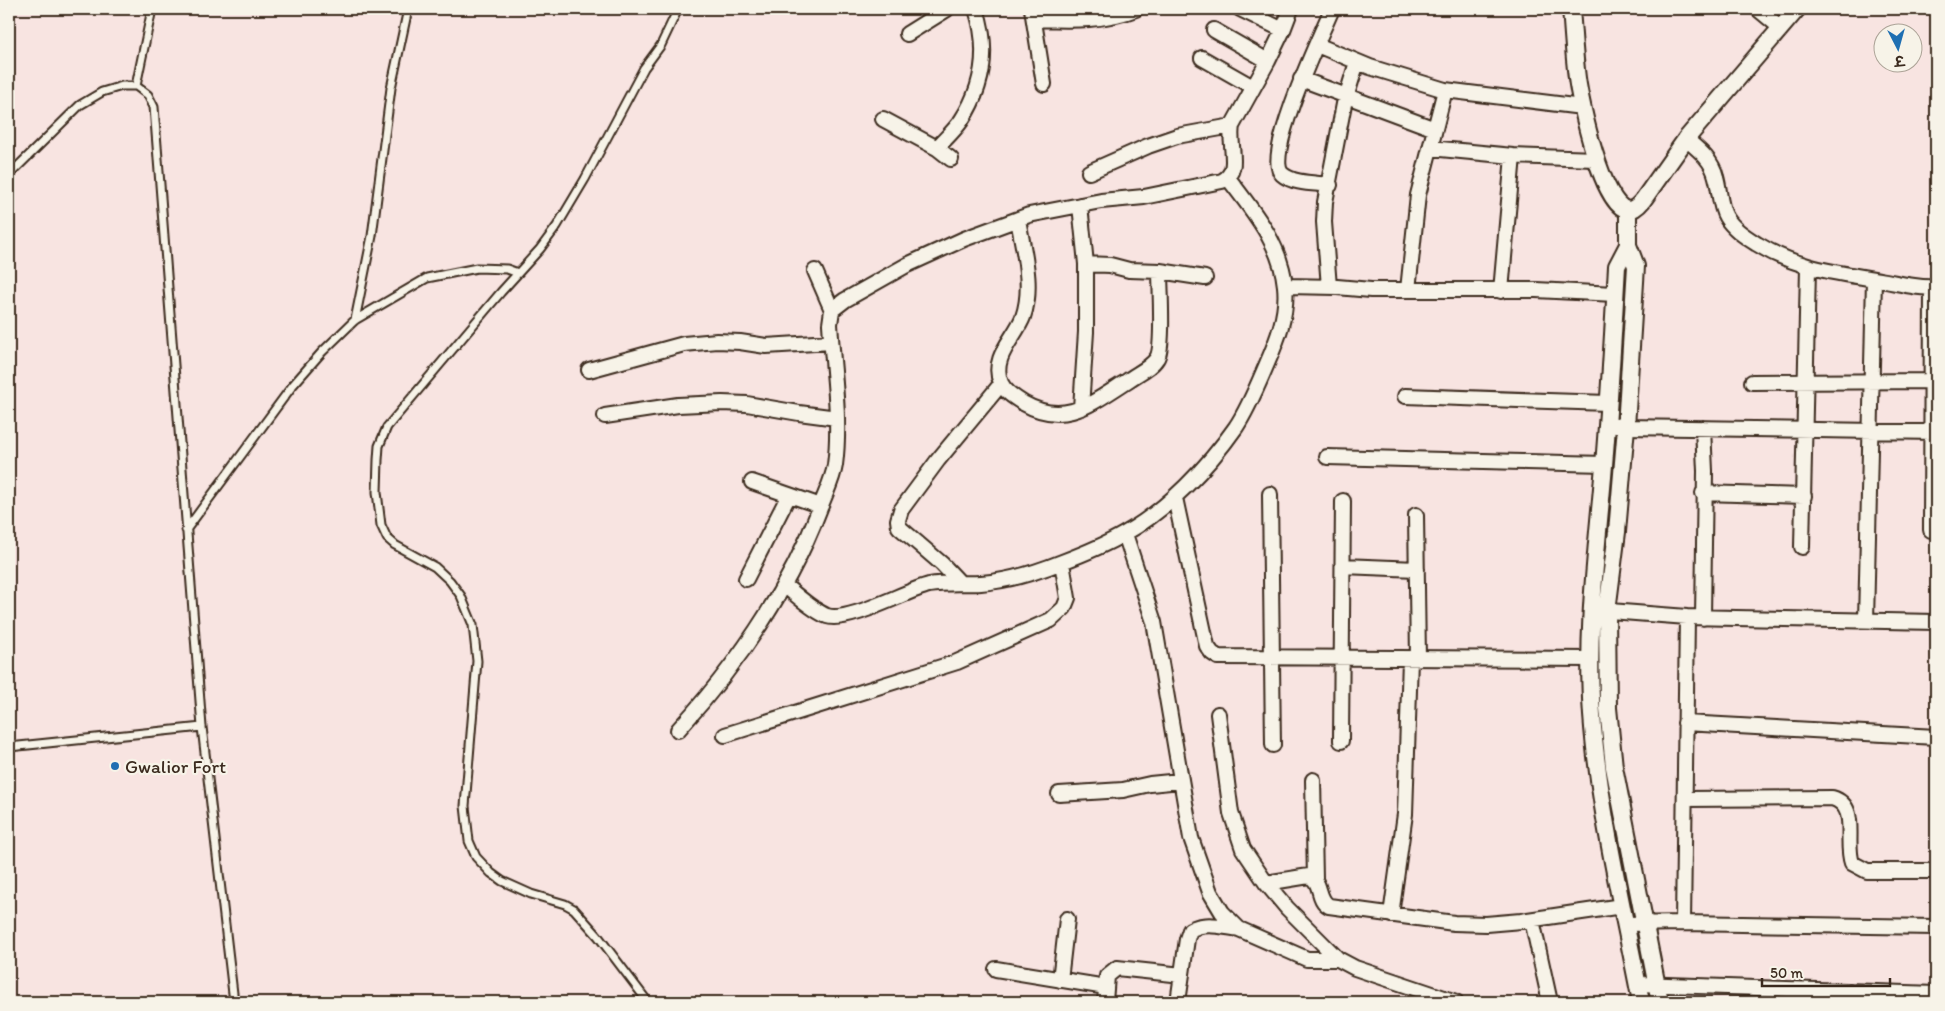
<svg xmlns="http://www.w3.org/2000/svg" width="1945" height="1011" font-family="Itim,'Playpen Sans Deva',sans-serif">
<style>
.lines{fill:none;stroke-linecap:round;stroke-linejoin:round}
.service-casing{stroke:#3b2a1e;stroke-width:11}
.minor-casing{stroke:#3b2a1e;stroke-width:18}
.tertiary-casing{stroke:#3b2a1e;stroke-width:20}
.service{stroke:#f7f3e8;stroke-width:7}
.minor{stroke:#f7f3e8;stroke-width:14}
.tertiary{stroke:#f7f3e8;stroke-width:16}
.poi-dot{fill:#1f6fb2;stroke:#f7f3e8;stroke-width:2}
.labels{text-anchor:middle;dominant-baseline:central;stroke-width:4.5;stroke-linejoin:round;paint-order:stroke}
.poi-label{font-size:19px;fill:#3b2a1e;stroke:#f7f3e8;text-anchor:start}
</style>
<rect width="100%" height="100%" fill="#f8e4e1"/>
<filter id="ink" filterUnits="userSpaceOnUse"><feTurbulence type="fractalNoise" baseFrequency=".02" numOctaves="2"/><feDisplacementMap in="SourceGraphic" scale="10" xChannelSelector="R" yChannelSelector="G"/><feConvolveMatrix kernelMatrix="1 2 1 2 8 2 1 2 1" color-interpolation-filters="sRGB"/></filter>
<g filter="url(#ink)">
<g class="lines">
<defs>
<path id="service" d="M 136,86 L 152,9
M 9,175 L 80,105 L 102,92 L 122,86 L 136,86 L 148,95 L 154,107 L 202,727 L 234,1002
M 355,320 L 372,236 L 391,88 L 408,9
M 186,530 L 293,385 L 322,352 L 355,320 L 427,278 L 477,268 L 507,269 L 518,273
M 9,747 L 202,727
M 648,1002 L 598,936 L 574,909 L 565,904 L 531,894 L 502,881 L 491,873 L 476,857 L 469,841 L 465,806 L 477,661 L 473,625 L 461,596 L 450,581 L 435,567 L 395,545 L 387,538 L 381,525 L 377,492 L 378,460 L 379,446 L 387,427 L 501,292 L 540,249 L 557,226 L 585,179 L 644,68 L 661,45 L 678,9"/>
<path id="minor" d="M 1032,9 L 1044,84
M 1240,9 L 1283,30
M 1758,9 L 1781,28
M 1034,19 C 1069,20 1103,22 1136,9
M 1214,30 L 1268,61
M 907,34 L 947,9
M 1317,45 L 1370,67 L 1445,90 L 1582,107
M 1202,58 L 1253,87
M 1301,79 L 1435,129
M 883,119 L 937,148 L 951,159
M 1686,139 C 1699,150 1712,160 1716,177 C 1720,190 1719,205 1726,217 C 1733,229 1746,237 1757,244 C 1798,269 1834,272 1880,280 C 1898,283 1918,289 1936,287
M 937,148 C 945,139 954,131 961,121 C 984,86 989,48 976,9
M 1430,148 L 1513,156 L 1595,159
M 1089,172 L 1148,146 L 1177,136 L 1232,126
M 1330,185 C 1316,183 1293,184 1282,174 C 1263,157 1322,32 1332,9
M 1080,205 L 1086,264 L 1086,332 L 1081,408
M 1018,219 C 1023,250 1034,286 1023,317 C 1015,338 990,358 1001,383 C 1005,392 1015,398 1023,403 C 1065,427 1092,403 1127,381 C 1136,374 1151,368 1157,358 C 1164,347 1160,288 1160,271
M 1086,264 L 1110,265 L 1129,270 L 1160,271 L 1205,278
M 815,271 L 832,310
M 1286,286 L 1337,287 L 1371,290 L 1536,290 L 1615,294
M 1329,287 L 1324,222 L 1325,202 L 1344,104 L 1357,62
M 1408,290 L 1418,195 L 1445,90
M 1501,291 L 1513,156
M 589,370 L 684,344 L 717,341 L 740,342 L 766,346 L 831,342
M 1752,382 L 1936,381
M 1405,396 L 1608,403
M 605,416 L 678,405 L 722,403 L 747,404 L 799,413 L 837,418
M 1607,425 L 1626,427 L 1936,432
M 1703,428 L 1705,471 L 1703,618
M 1327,457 L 1604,464
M 752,482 L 821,506
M 1703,493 L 1804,496
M 1270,494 L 1273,745
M 1175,498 L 1207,646 L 1212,653 L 1218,657 L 1590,659
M 1416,515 L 1418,659
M 1931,530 L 1932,288
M 1125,534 L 1154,622 L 1191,838 L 1210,892 L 1222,912 L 1239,929 L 1307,959 L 1338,959
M 1802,547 L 1808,268
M 1343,566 L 1417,569
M 746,579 L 789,495
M 960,583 L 942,564 L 899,527 L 898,520 L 901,510 L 938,460 L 1001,384
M 785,586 C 798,596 812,610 827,616 C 848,623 905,591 929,585 C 946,582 964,584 981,583 C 1008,581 1037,572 1062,562 C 1083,554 1105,545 1124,534 C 1167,510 1208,467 1236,427 C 1248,409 1257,387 1266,366 C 1277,341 1288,314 1285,286 C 1281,244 1253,211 1228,178
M 1597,610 L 1687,617 L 1936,622
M 1866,621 L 1874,279
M 1218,714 L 1231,813 L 1243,849 L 1266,883 L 1287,908 L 1338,959 L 1355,968 L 1456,1002
M 1685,723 L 1936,737
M 678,730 C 737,665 789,590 820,508 C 825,494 833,479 835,465 C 841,419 833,370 830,324 L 832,310 L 845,300 L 907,265 L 964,239 L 1029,215 L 1101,201 L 1144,197 L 1222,181 C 1242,171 1228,145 1232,126 L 1268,61 L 1283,30 L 1291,9
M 725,735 L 957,662 L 1051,620 L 1064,608 L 1068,598 L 1062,563
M 1341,741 L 1343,501
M 1313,780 L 1315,879
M 1059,794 L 1123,790 L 1150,784 L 1180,781
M 1685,799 L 1832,798 C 1860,806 1844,841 1852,863 L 1867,871 L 1936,871
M 1266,883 L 1309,876 C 1323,882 1316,899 1329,906 L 1454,923 L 1486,924 L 1521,921 L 1622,906
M 1391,915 L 1405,814 L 1410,659
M 1532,920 L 1550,1002
M 1683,923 L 1687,617
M 1626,924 L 1683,923 L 1936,927
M 996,969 L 1106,987
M 1060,980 L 1067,919
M 1638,984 L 1936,994
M 1786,990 L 1788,1002
M 1105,1002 L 1107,976 L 1117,968 L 1182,975
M 1178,1002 L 1187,939 L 1190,930 C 1205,921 1223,927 1239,929"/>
<path id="tertiary" d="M 1571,9 C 1573,32 1574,55 1577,78 C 1580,101 1602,207 1628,210 C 1634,210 1639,205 1643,200 L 1686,139 L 1797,9
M 1628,210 L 1628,245 L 1636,266 L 1626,427 L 1617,532 L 1607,611 L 1608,708 L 1614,767 L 1660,1002
M 1628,245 L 1617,266 C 1613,337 1609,407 1603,477 C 1596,557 1586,636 1592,715 C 1599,812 1623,907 1641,1002"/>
</defs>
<use href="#service" class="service-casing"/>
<use href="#minor" class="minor-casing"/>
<use href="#tertiary" class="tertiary-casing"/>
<use href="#service" class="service"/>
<use href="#minor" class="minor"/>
<use href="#tertiary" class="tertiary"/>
</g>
</g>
<circle class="poi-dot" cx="115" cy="766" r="5"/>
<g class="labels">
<g class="poi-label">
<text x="125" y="766">Gwalior Fort</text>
</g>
</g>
<rect width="1945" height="1011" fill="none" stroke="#f7f3e8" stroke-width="30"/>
<rect x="15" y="15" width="1915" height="981" fill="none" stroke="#3b2a1e" stroke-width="2" filter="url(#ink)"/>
<g transform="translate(1898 48) rotate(174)"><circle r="24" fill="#f7f3e8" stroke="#aca397"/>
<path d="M0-4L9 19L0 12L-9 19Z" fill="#1f6fb2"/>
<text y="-8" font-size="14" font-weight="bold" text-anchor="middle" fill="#3b2a1e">उ</text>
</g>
<path d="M1762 978v8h128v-8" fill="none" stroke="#3b2a1e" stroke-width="2.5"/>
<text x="1770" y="978" font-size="15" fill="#3b2a1e" stroke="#f7f3e8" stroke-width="4" paint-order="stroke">50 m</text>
</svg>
